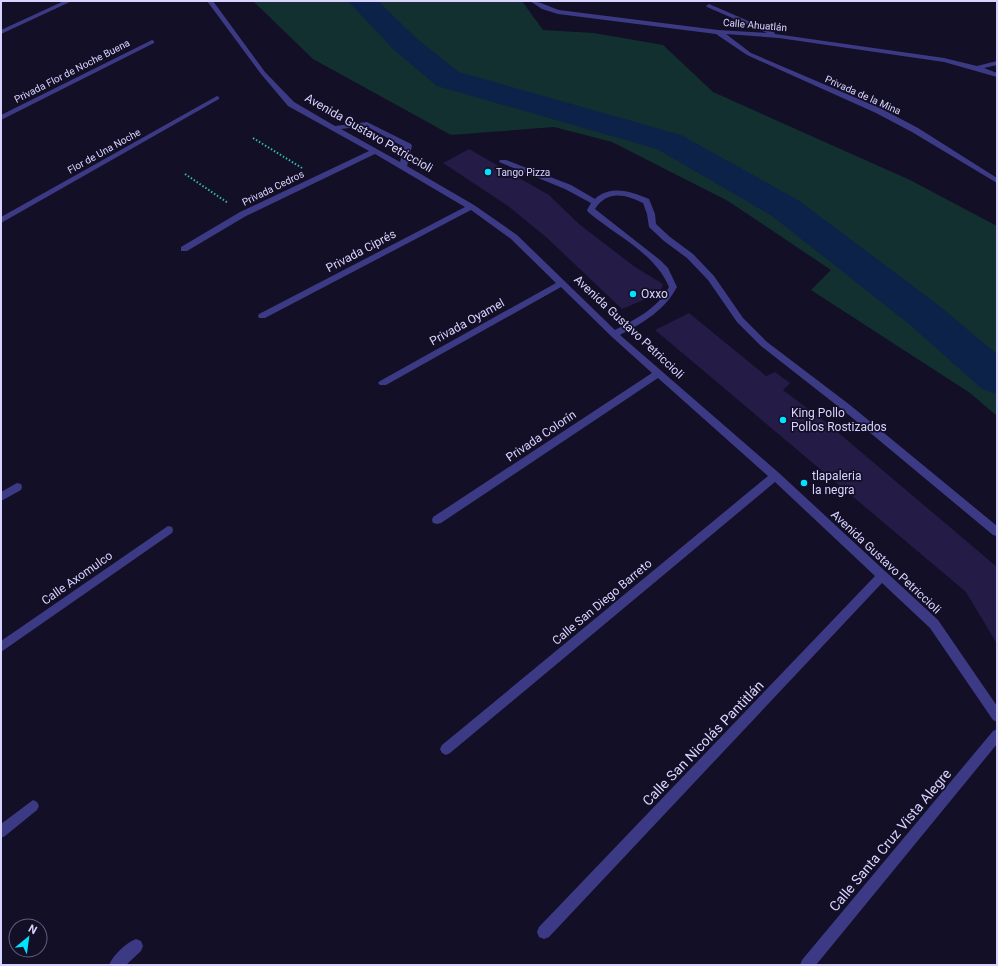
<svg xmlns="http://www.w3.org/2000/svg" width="998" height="966" font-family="Roboto,sans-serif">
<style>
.green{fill:#12302f}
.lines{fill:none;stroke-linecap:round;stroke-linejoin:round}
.river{fill:#0c2248;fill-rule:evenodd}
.building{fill:#241b47}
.path{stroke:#2fb8b0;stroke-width:2;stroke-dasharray:1.5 2;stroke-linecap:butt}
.minor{fill:#3d3a85;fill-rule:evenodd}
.poi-dot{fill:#00e5ff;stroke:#130f26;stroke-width:1.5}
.labels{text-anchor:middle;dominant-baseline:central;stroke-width:3.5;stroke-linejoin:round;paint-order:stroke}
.far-street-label{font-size:10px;fill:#d9d4ff;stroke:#130f26}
.far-poi-label{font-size:10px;fill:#d9d4ff;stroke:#130f26;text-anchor:start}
.street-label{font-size:12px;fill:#d9d4ff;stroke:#130f26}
.poi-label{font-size:12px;fill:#d9d4ff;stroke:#130f26;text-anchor:start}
.near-street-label{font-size:14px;fill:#d9d4ff;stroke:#130f26}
</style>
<rect width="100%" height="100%" fill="#130f26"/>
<path class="green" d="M 253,1 L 522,1 L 543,30 L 594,33 L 663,45 L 713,92 L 910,180 L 997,226 L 997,416 L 970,393 L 811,290 L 831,270 L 728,201 L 612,142 L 554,127 L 451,135 L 313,59 Z"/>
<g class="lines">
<path class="river" d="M 348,1 L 378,1 L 417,39 L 459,72 L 681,135 L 798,200 L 937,304 L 997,354 L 997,394 L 982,389 L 909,324 L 772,216 L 657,149 L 437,86 L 395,51 Z"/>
</g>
<path class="building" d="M 469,149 L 549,195 L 579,224 L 635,267 L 663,284 L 660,293 L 622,309 L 546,237 L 508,206 L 443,163 Z
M 689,313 L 766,376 L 775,372 L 790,383 L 783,390 L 828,424 L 997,567 L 997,644 L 966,592 L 655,330 Z"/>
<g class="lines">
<path class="path" d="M 253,138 L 302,168
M 185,174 L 228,203"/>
<path class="minor" d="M 64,1 L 72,1 L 1,34 L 1,30 Z
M 207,1 L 213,1 L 265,72 L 294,102 L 335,126 L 367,122 L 411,144 L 412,146 L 407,166 L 474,205 L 517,235 L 615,330 C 636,319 657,309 669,287 C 655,253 615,235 588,212 L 587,210 L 591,203 L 565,189 L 499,162 L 500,160 L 506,160 L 571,185 L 595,199 C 611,184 632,192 649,199 L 655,214 L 656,224 L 670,237 L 693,254 L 714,276 L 743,318 L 767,342 L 850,405 L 997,526 L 997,536 L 993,535 L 844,411 L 761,346 L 737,322 L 708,280 L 687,258 L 664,241 L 649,227 L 647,214 L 643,203 C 625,194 607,190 595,209 L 660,260 L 668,268 L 677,287 C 664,311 644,322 620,335 L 779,473 L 938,620 L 997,706 L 997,722 L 993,720 L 930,628 L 882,583 L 549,937 L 544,939 L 539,937 L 537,932 L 539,927 L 875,576 L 775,482 L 450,753 L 446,755 L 442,753 L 440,749 L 442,745 L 768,476 L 658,378 L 441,523 L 437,524 L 433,523 L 432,520 L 433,517 L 652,373 L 611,336 L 561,287 L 386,385 L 380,385 L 378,383 L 380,381 L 556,283 L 511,239 L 471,210 L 265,318 L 259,318 L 258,316 L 259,314 L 465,207 L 375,154 L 246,216 L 187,251 L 181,251 L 181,247 L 240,212 L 369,151 L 288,106 L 261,74 ZM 366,126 L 404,147 L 400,162 L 341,129 Z
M 530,1 C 540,1 549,7 559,10 L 718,30 L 767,33 L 707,7 L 706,6 L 709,4 L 774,32 L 775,34 L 944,58 L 977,66 L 997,61 L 997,65 L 984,68 L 997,73 L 997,77 L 944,62 L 779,38 L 726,34 L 751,53 L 882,109 L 918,128 L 997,178 L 997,183 L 912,132 L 876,113 L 747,55 L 716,34 L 558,14 L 542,9 Z
M 152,40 L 154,41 L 154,43 L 1,120 L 1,115 Z
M 217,96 L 219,97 L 219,99 L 1,223 L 1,217 Z
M 17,483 L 21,484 L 22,487 L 21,490 L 1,501 L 1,492 Z
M 168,526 L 172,527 L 173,530 L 172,533 L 1,652 L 1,641 Z
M 997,729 L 997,744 L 816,965 L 800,965 L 802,960 L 993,731 Z
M 33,800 L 37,802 L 39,806 L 37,810 L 5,836 L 1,838 L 1,824 Z
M 136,939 L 141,941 L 143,946 L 141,951 L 126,965 L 109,965 C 113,955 126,943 136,939 Z"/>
</g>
<g class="poi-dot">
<circle cx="488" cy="172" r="4"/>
<circle cx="633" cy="294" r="4"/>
<circle cx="783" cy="420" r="4"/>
<circle cx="804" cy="483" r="4"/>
</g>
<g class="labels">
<g class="far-street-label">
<text transform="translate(755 25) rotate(5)">Calle Ahuatlán</text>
<text transform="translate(72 71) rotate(-27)">Privada Flor de Noche Buena</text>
<text transform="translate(863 95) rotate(24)">Privada de la Mina</text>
<text transform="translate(104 151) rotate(-29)">Flor de Una Noche</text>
<text transform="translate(273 188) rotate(-26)">Privada Cedros</text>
</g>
<g class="far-poi-label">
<text x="496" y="172">Tango Pizza</text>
</g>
<g class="street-label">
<text transform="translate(369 133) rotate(30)">Avenida Gustavo Petriccioli</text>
<text transform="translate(361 251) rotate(-28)">Privada Ciprés</text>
<text transform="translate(467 322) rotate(-29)">Privada Oyamel</text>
<text transform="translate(629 327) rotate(43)">Avenida Gustavo Petriccioli</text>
<text transform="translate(541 436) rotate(-34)">Privada Colorín</text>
<text transform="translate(886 562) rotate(43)">Avenida Gustavo Petriccioli</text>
<text transform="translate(77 578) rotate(-35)">Calle Axomulco</text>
<text transform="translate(602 602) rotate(-40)">Calle San Diego Barreto</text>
</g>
<g class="poi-label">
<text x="641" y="294">Oxxo</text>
<text x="791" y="413">King Pollo<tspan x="791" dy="14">Pollos Rostizados</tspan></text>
<text x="812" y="476">tlapaleria<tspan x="812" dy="14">la negra</tspan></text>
</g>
<g class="near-street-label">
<text transform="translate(703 743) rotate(-46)">Calle San Nicolás Pantitlán</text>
<text transform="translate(890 840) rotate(-50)">Calle Santa Cruz Vista Alegre</text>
</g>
</g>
<rect width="998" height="966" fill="none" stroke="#d9d4ff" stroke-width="4"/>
<g transform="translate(28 938) rotate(29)"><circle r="19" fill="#130f26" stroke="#625e7d"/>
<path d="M0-3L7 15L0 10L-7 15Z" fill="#00e5ff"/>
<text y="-6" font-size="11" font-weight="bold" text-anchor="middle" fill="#d9d4ff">N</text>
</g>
</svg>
